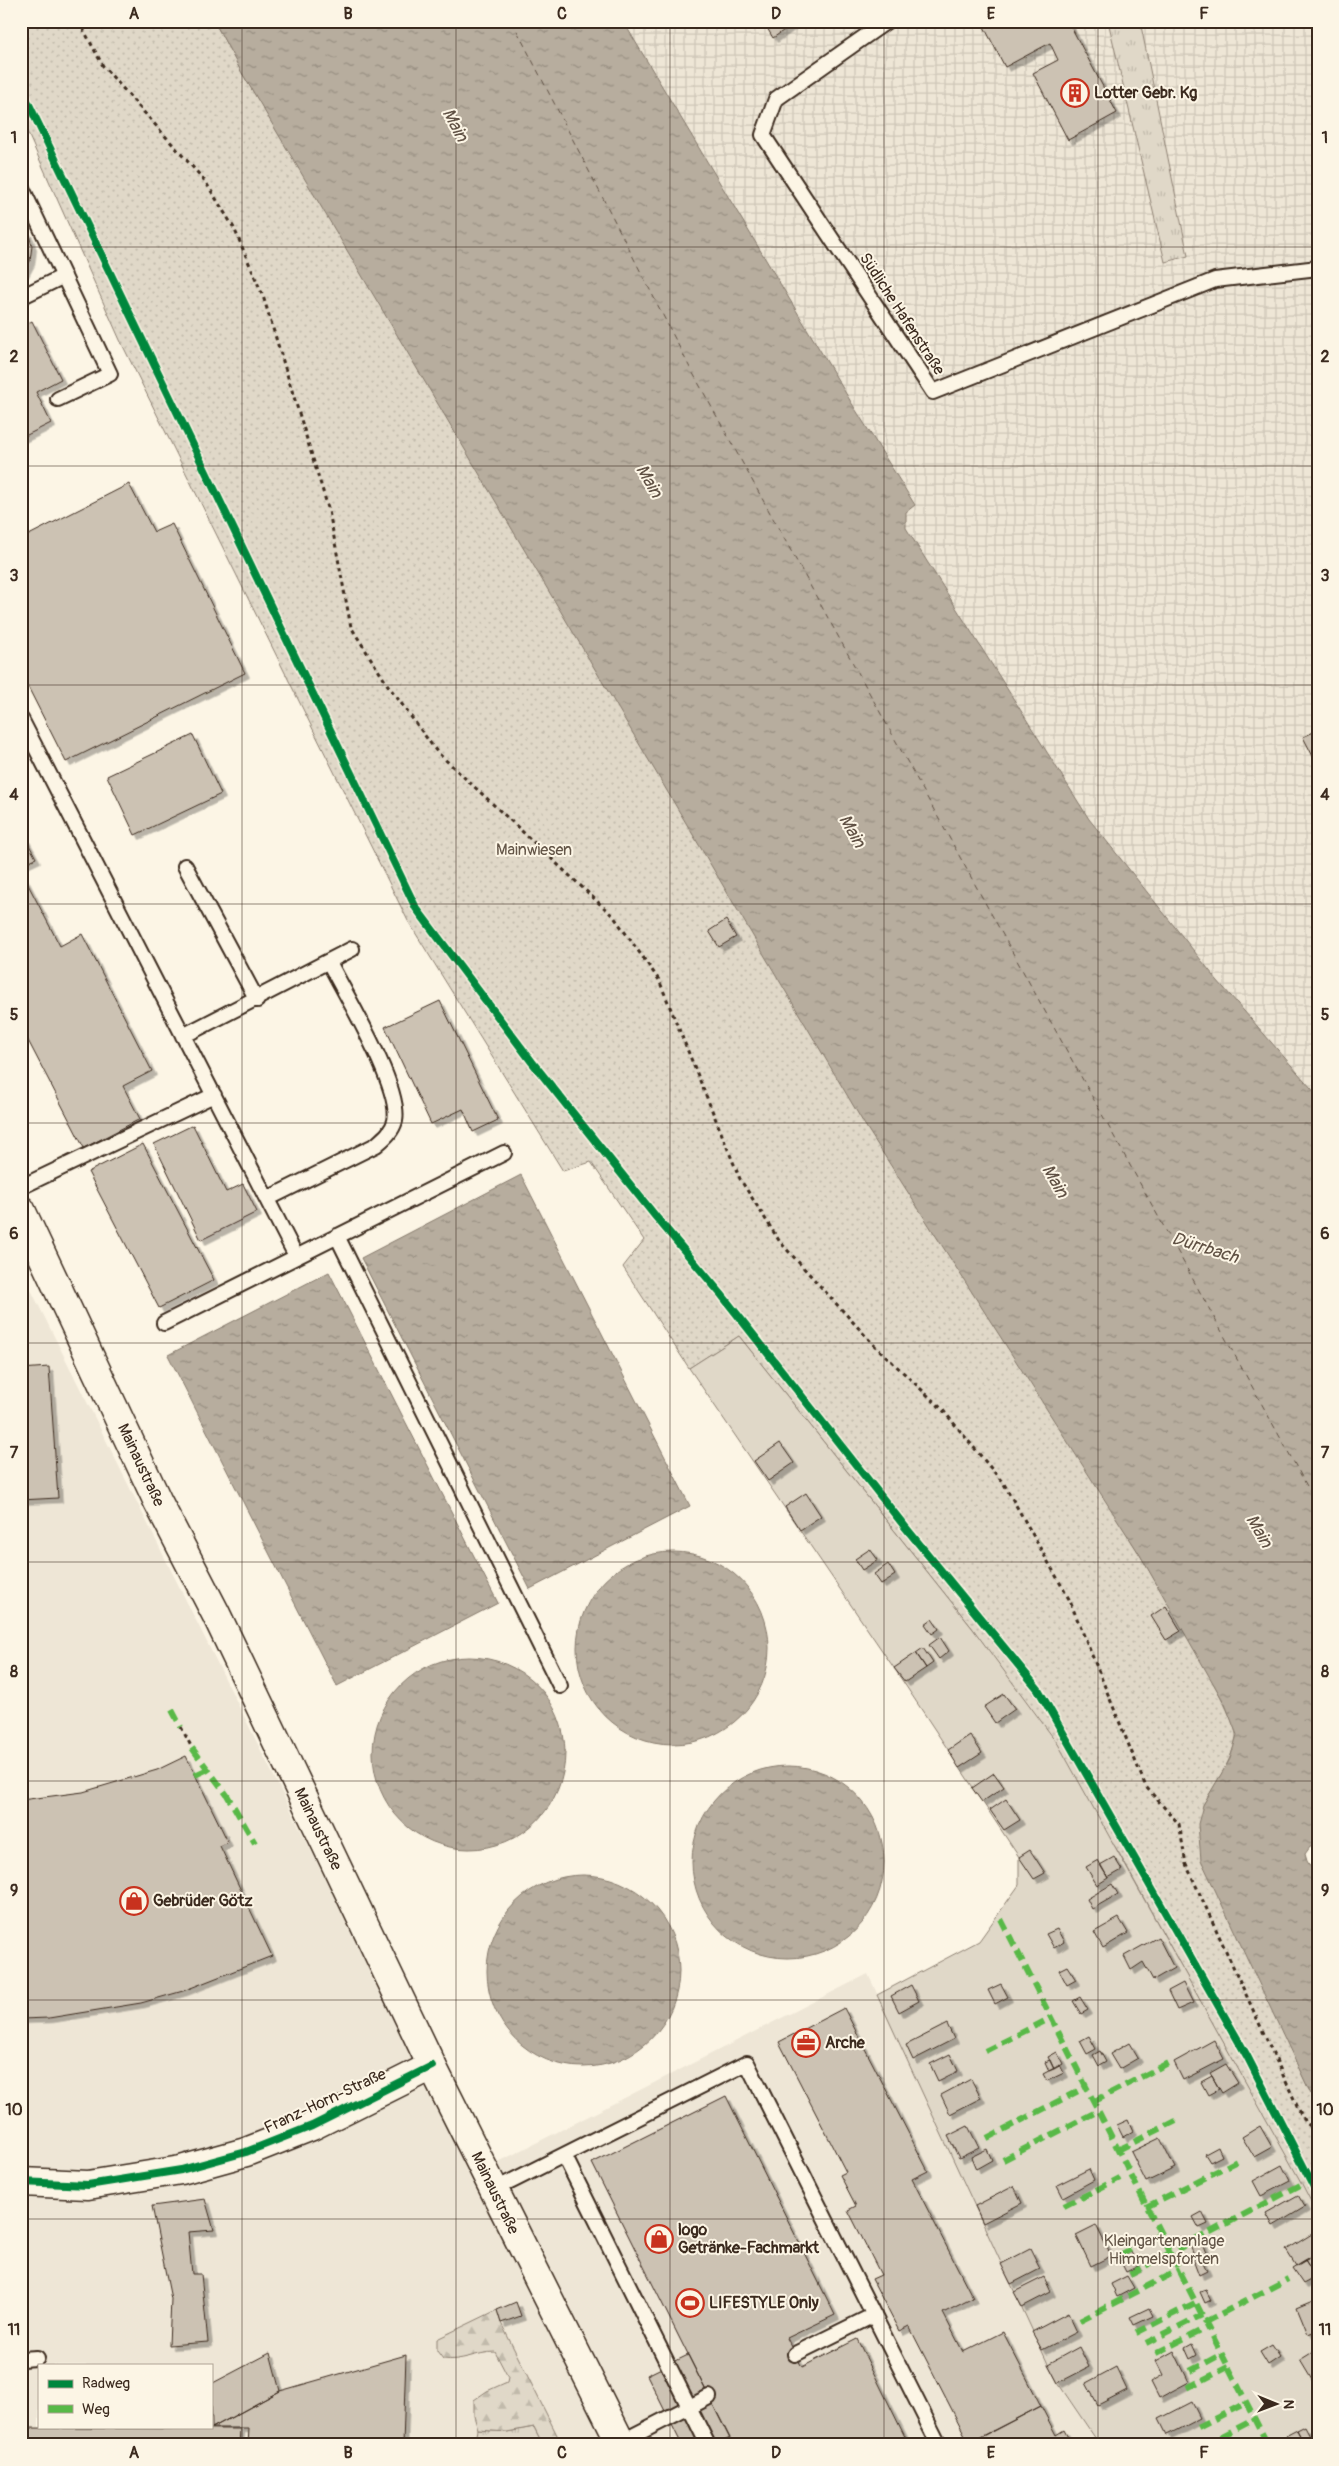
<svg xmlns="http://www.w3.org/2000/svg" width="1339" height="2466" font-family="Pangolin,sans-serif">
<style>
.built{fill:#eee6d6;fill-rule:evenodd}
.industrial{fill:url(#industrial-grid)}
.grass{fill:url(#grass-tufts);stroke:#8e8173}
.forest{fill:url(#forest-firs);stroke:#8e8173}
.park{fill:url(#park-dots);stroke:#8e8173}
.garden{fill:#e0d8c8;stroke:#8e8173}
.water{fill:url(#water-ripples);stroke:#85796b}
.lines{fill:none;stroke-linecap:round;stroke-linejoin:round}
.ferry{stroke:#605144;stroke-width:1;stroke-dasharray:6 5;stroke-linecap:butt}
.building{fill:#ccc2b3;stroke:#3b2a1e;filter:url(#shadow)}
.lane-casing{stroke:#3b2a1e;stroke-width:18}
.street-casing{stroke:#3b2a1e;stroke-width:31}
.secondary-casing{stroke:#3b2a1e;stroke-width:31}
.path{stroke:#3b2a1e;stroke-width:3;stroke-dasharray:4 4;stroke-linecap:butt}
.lane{stroke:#fcf5e5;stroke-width:14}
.street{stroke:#fcf5e5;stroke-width:28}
.secondary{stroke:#fcf5e5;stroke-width:28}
.quiet{stroke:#58b947;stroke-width:6;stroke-dasharray:12 6;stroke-linecap:butt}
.cycleway-casing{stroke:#fcf5e5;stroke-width:11}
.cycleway{stroke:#00873e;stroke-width:8}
.grid{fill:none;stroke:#3b2a1e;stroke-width:1;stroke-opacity:0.55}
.labels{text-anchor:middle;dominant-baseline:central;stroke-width:4;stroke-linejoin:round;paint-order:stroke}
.poi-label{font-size:16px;font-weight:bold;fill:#3b2a1e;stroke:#fcf5e5;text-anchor:start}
.street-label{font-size:16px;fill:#3b2a1e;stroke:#fcf5e5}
.park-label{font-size:16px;fill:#645648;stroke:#fcf5e5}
.water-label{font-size:18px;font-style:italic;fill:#605144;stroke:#fcf5e5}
.neatline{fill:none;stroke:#3b2a1e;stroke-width:2}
.grid-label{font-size:16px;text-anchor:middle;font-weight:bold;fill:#3b2a1e}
</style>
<defs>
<pattern id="industrial-grid" width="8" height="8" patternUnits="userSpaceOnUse" patternTransform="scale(1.25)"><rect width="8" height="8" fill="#eee6d6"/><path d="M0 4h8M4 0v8" fill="none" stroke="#cdc5b7"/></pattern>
<pattern id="grass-tufts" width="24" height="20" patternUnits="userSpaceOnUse" patternTransform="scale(1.25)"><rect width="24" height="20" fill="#e0d8c8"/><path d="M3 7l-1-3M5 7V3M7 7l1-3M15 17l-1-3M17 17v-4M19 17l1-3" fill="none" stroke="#c1baab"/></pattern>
<pattern id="forest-firs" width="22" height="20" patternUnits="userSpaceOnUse" patternTransform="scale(1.25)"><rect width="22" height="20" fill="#e0d8c8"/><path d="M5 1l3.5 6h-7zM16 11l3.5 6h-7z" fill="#c1baab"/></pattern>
<pattern id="park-dots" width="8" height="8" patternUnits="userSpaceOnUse" patternTransform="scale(1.25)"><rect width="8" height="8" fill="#e0d8c8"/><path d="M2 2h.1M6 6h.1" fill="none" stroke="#c1baab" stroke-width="1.8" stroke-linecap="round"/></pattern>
<pattern id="water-ripples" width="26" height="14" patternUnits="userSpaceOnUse" patternTransform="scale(1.25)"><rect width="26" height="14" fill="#b7ad9e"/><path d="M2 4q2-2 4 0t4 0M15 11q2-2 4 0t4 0" fill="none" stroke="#968d80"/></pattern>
<filter id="shadow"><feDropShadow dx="4.5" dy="4.5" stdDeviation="0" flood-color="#0004"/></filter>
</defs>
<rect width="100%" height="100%" fill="#fcf5e5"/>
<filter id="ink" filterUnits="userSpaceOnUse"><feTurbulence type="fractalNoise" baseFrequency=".02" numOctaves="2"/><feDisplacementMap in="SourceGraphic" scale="10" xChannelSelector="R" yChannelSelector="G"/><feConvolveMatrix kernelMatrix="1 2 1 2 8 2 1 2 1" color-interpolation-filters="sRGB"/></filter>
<g filter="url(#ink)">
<path class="built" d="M 21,1270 L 473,2175 L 868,1974 L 1058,2383 L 1100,2445 L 21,2445 ZM 39,2365 L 211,2365 L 211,2427 L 39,2427 Z"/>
<path class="industrial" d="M 623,21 L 1318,21 L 1318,1087 L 1313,1090 L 1217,980 L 1089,819 L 906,528 L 906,512 L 915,504 L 854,407 Z"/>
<path class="grass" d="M 1108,21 L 1140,21 L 1188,256 L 1165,262 Z
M 534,2427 L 543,2445 L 475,2445 L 478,2430 L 507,2432 Z"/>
<path class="forest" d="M 497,2310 L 501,2323 L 562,2445 L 543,2445 L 534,2427 L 507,2432 L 478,2430 L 474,2416 L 474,2400 L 487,2391 L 507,2382 L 508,2377 L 495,2352 C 477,2352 461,2362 443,2359 L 437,2351 L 437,2339 Z"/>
<path class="park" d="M 21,21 L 214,21 L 242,73 L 1140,1555 C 1154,1580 1239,1718 1236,1737 C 1232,1762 1215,1784 1203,1805 L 1295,2059 L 1318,2109 L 1318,2215 L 1119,1853 L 973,1629 L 739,1336 L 689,1368 L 623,1267 L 644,1240 L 591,1162 L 563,1171 L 408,921 L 120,340 L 21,118 Z"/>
<path class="garden" d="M 739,1336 L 973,1629 L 1058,1744 L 1302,2184 L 1318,2215 L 1318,2445 L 1100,2445 L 1058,2383 L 1048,2364 L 877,1995 L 979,1941 L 1019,1885 L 1019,1857 L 894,1668 L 689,1368 Z"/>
<path class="water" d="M 214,21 L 623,21 L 854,407 L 915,505 L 906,512 L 906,528 L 1089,819 L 1217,980 L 1318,1096 L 1318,1846 L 1310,1847 L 1305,1854 L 1307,1861 L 1318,1880 L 1318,2109 L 1201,1860 L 1198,1824 L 1203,1805 L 1230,1759 L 1237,1735 L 1225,1704 L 1140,1555 L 863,1122 L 242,73 Z
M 521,1175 L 690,1506 L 530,1589 L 361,1258 Z
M 329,1272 L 498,1603 L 337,1686 L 168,1355 Z
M577 1648a96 96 0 1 1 192 0a96 96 0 1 1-192 0Z
M373 1753a96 96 0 1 1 192 0a96 96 0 1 1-192 0Z
M692 1862a96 96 0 1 1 192 0a96 96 0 1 1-192 0Z
M487 1971a96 96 0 1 1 192 0a96 96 0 1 1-192 0Z"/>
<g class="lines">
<path class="ferry" d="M 512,21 L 689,366 L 1318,1506"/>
</g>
<path class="building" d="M 763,21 L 797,21 L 773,38 Z
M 981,21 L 1068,21 L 1117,113 L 1068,140 L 1033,73 L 1058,60 L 1050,43 L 1005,67 Z
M 21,222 L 29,235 L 32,246 L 30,261 L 21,278 Z
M 32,321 L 61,379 L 36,392 L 51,423 L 21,438 L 21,327 Z
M 129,484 L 154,532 L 172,524 L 245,673 L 66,762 L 21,673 L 21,539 Z
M 1318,730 L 1318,766 L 1303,737 Z
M 193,735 L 221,794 L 135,835 L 107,776 Z
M 21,830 L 36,858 L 21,865 Z
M 21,871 L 60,946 L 82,934 L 152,1071 L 123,1086 L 140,1119 L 84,1148 L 21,1027 Z
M 726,920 L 736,937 L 719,947 L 709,931 Z
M 440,1001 L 498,1120 L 473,1132 L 463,1109 L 431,1124 L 385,1027 Z
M 193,1125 L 226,1192 L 243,1184 L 257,1212 L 201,1240 L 154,1144 Z
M 143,1144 L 214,1280 L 159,1308 L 88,1172 Z
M 49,1367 L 58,1498 L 21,1500 L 21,1369 Z
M 780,1443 L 794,1463 L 768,1481 L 754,1461 Z
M 806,1493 L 821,1516 L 800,1530 L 785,1507 Z
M 870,1549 L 878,1560 L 862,1570 L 855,1559 Z
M 888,1564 L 895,1575 L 881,1584 L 874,1574 Z
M 1166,1606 L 1181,1631 L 1166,1640 L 1151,1616 Z
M 932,1619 L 939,1629 L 932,1634 L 925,1624 Z
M 940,1637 L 949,1651 L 939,1659 L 929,1645 Z
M 923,1648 L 933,1663 L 926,1668 L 916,1653 Z
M 916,1653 L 926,1668 L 905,1682 L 894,1668 Z
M 1004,1694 L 1015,1709 L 995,1723 L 984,1707 Z
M 970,1735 L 982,1753 L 959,1768 L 948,1750 Z
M 186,1756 L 228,1842 L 220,1846 L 272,1956 L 183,1991 L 141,2003 L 49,2018 L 21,2019 L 21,1800 L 83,1792 L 157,1770 Z
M 994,1773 L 1004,1787 L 982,1802 L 972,1788 Z
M 1006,1799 L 1020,1820 L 1004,1830 L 990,1810 Z
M 1030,1850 L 1045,1873 L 1034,1879 L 1019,1857 Z
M 1114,1857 L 1122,1870 L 1108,1878 L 1100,1865 Z
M 1098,1860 L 1108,1878 L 1097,1885 L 1086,1867 Z
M 1112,1884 L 1118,1894 L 1092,1909 L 1087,1899 Z
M 1119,1918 L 1128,1933 L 1103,1948 L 1094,1932 Z
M 1057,1929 L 1064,1942 L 1054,1948 L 1046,1934 Z
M 1158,1937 L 1174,1968 L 1153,1980 L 1143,1962 L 1131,1970 L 1124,1956 Z
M 1067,1966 L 1076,1980 L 1067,1985 L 1059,1970 Z
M 1183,1983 L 1193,2003 L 1177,2010 L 1168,1991 Z
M 1001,1984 L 1008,1997 L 995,2004 L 988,1990 Z
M 911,1985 L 919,2001 L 899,2012 L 891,1996 Z
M 1080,1997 L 1088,2010 L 1081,2014 L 1073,2001 Z
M 844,2008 L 928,2171 L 912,2179 L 973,2298 L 943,2313 L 963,2352 L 1003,2332 L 1041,2406 L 969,2443 L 909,2326 L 899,2331 L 872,2279 L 881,2275 L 848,2210 L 856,2206 L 840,2175 L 846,2172 L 779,2042 Z
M 947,2024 L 954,2039 L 913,2060 L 906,2045 Z
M 1089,2036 L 1096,2049 L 1087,2054 L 1080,2041 Z
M 1214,2040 L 1224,2059 L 1183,2080 L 1174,2062 Z
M 1129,2043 L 1138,2058 L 1119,2069 L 1110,2054 Z
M 1100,2051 L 1106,2062 L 1099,2066 L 1093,2055 Z
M 1057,2052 L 1063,2064 L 1054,2069 L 1048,2057 Z
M 950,2054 L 958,2071 L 938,2081 L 930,2064 Z
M 1050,2060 L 1054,2069 L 1049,2071 L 1045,2062 Z
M 1226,2064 L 1238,2083 L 1222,2093 L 1210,2073 Z
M 1060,2065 L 1064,2073 L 1047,2081 L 1043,2074 Z
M 1212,2076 L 1219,2089 L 1208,2095 L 1201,2082 Z
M 971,2079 L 981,2098 L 950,2114 L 941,2095 Z
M 726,2096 L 835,2315 L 787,2338 L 795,2354 L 802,2367 L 857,2339 L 909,2445 L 733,2445 L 592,2163 Z
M 1128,2120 L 1133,2131 L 1123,2137 L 1117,2125 Z
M 968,2126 L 979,2148 L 959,2158 L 948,2136 Z
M 1260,2126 L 1272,2147 L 1254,2157 L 1242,2137 Z
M 1160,2138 L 1175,2168 L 1146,2182 L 1131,2152 Z
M 1218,2147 L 1222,2156 L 1210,2162 L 1205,2154 Z
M 987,2149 L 992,2160 L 976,2169 L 971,2157 Z
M 1282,2165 L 1290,2181 L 1261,2196 L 1253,2181 Z
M 1089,2169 L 1094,2180 L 1063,2197 L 1057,2185 Z
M 1014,2186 L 1022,2203 L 983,2223 L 975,2206 Z
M 1298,2195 L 1305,2207 L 1273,2226 L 1266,2213 Z
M 205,2199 L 214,2230 L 188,2232 L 192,2274 L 201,2274 L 208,2342 L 169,2345 L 171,2299 L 152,2206 Z
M 1202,2212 L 1208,2224 L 1199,2228 L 1193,2217 Z
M 1096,2225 L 1111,2256 L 1091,2266 L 1076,2235 Z
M 1312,2234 L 1318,2243 L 1318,2253 L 1296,2266 L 1286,2250 Z
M 1201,2238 L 1207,2253 L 1195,2258 L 1189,2243 Z
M 1030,2249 L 1040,2269 L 1011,2284 L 1001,2264 Z
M 1131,2252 L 1138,2266 L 1126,2272 L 1119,2258 Z
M 1318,2253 L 1318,2280 L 1305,2260 Z
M 1200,2256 L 1207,2271 L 1199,2275 L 1193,2259 Z
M 1305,2260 L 1316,2277 L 1303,2284 L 1292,2268 Z
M 1127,2276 L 1134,2288 L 1117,2297 L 1111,2284 Z
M 1044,2277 L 1051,2292 L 1022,2307 L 1014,2292 Z
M 1206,2290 L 1211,2300 L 1205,2303 L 1200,2292 Z
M 1316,2299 L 1318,2330 L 1308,2334 L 1297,2307 Z
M 516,2302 L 521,2316 L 501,2323 L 497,2310 Z
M 1149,2308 L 1153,2316 L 1134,2325 L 1130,2317 Z
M 1068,2313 L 1077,2332 L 1042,2350 L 1032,2332 Z
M 1192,2344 L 1197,2355 L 1190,2359 L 1185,2348 Z
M 1272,2345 L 1280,2357 L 1268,2365 L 1260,2352 Z
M 1079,2347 L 1089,2367 L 1058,2383 L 1048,2364 Z
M 1316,2350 L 1318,2354 L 1318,2383 L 1315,2385 L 1300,2360 Z
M 1174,2351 L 1189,2382 L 1159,2398 L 1151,2382 L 1163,2375 L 1156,2361 Z
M 270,2353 L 280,2391 L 212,2428 L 211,2384 Z
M 406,2355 L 403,2445 L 248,2445 L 249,2428 L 212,2428 L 280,2391 Z
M 688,2355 L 730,2438 L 716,2445 L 682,2445 L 647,2375 Z
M 1116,2367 L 1127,2390 L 1098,2405 L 1086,2383 Z
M 1192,2402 L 1200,2418 L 1167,2435 L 1159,2419 Z
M 1041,2406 L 1056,2435 L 1064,2430 L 1072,2445 L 978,2445 L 976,2440 Z
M 1305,2426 L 1315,2445 L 1305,2445 L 1297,2430 Z
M 21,2428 L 240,2429 L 239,2445 L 21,2445 Z
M 1297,2430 L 1305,2445 L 1275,2445 L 1274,2442 Z"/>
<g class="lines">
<defs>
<path id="lane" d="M 887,21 L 776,99 L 763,135 L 933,392 L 1215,280 L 1318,268
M 21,186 L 110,374 L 58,399
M 21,297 L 64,276
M 21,719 L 296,1256
M 185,866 L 257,1000
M 183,1036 L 352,949
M 21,1187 L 214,1095
M 267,1199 L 376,1145 C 384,1138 392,1132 395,1121 C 402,1088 345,994 329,962
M 337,1236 L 560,1686
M 164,1323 L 504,1153
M 564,2155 L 708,2445
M 494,2190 L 747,2063 L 939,2445
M 795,2354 L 874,2315
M 21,2359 L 37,2358
M 621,2442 L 709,2397"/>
<path id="street" d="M 21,2182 L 88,2185 L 181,2170 L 246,2152 L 312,2126 L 432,2066"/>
<path id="secondary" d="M 21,1210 L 158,1502 L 216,1614 L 432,2066 L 622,2445"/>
</defs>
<use href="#lane" class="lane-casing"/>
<use href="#street" class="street-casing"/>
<use href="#secondary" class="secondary-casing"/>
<path class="path" d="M 79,21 L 103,66 L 205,181 L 234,228 L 263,296 L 329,511 L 351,627 L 387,684 L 437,752 L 614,917 L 659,980 L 740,1179 L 780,1242 L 873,1344 L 942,1409 L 1004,1484 L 1069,1599 L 1146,1787 L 1179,1824 L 1186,1864 L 1305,2123 L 1318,2132
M 181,1727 L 192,1748"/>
<use href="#lane" class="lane"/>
<use href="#street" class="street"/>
<use href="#secondary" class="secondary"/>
<path class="quiet" d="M 172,1710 L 181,1727
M 192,1748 L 227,1795 L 255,1843
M 195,1775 L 208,1769
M 1001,1919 L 1268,2445
M 985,2051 L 1051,2018
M 1093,2102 L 1168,2063
M 987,2138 L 1086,2087
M 1118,2150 L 1176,2121
M 1003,2160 L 1098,2111
M 1064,2206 L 1120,2178
M 1146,2207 L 1237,2161
M 1120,2255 L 1160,2234
M 1130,2274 L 1310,2180
M 1080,2321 L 1179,2270
M 1205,2322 L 1288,2279
M 1136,2333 L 1195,2303
M 1146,2343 L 1202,2315
M 1156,2353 L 1208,2327
M 1190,2371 L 1222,2354
M 1187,2388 L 1228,2367
M 1198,2427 L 1246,2403
M 1205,2445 L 1255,2419"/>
<defs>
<path id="cycleway" d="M 21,88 L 416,908 L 532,1062 L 656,1217 L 721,1294 L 906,1528 L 1038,1689 L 1247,2056 L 1318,2195
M 21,2182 L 88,2185 L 181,2170 L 246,2152 L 312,2126 L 432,2066"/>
</defs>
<use href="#cycleway" class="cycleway-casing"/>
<use href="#cycleway" class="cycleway"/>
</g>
</g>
<path class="grid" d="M 242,21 L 242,2445M 456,21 L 456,2445M 670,21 L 670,2445M 884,21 L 884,2445M 1098,21 L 1098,2445M 21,247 L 1318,247M 21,466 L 1318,466M 21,685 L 1318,685M 21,904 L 1318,904M 21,1123 L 1318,1123M 21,1343 L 1318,1343M 21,1562 L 1318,1562M 21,1781 L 1318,1781M 21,2000 L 1318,2000M 21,2219 L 1318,2219"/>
<defs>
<symbol id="building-ring" viewBox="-11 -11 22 22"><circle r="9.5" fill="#fcf5e5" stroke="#c8321e" stroke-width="1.5"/><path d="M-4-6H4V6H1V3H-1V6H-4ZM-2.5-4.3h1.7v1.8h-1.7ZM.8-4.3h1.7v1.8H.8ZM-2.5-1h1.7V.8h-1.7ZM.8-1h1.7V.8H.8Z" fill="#c8321e"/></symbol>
<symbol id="shop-ring" viewBox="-11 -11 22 22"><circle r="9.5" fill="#fcf5e5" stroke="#c8321e" stroke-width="1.5"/><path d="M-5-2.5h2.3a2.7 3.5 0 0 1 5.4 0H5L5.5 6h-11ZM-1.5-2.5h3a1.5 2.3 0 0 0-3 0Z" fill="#c8321e"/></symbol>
<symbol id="office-ring" viewBox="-11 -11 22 22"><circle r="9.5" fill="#fcf5e5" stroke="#c8321e" stroke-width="1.5"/><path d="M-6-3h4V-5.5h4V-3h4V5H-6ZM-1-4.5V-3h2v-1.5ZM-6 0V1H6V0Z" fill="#c8321e"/></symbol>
<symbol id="stadium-ring" viewBox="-11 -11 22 22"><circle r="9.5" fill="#fcf5e5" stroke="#c8321e" stroke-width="1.5"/><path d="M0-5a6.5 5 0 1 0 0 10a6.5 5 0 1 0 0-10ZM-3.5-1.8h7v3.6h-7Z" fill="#c8321e"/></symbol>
</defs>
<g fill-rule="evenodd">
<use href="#building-ring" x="1059" y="77" width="32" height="32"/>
<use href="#shop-ring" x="118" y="1885" width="32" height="32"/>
<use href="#office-ring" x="790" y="2027" width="32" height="32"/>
<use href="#shop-ring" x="643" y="2223" width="32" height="32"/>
<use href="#stadium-ring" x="674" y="2287" width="32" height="32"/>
</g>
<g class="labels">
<g class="poi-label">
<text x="1094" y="93">Lotter Gebr. Kg</text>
<text x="153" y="1901">Gebrüder Götz</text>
<text x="825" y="2043">Arche</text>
<text x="678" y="2230">logo<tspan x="678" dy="18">Getränke-Fachmarkt</tspan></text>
<text x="709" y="2303">LIFESTYLE Only</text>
</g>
<g class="street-label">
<text transform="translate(902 314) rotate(57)">Südliche Hafenstraße</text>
<text transform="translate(141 1465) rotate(65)">Mainaustraße</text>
<text transform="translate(318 1829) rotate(64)">Mainaustraße</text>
<text transform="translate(325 2101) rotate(-25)">Franz-Horn-Straße</text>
<text transform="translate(495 2193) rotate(64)">Mainaustraße</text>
</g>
<g class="park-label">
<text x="534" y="850">Mainwiesen</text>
<text x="1164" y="2241">Kleingartenanlage<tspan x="1164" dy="18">Himmelspforten</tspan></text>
</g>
<g class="water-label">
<text transform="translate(455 125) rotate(62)">Main</text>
<text transform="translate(649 481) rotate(60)">Main</text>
<text transform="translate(852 831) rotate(60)">Main</text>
<text transform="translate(1055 1181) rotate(60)">Main</text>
<text transform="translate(1205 1248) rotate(17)">Dürrbach</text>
<text transform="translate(1259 1531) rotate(60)">Main</text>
</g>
</g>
<rect width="1339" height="2466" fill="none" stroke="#fcf5e5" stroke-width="55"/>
<rect x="38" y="2364" width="175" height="65" fill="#fcf5e5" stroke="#afa495"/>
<rect x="48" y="2380" width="25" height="8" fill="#00873e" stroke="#afa495"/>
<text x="82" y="2388" font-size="15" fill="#3b2a1e">Radweg</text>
<rect x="48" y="2405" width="25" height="8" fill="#58b947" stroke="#afa495"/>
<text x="82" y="2414" font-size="15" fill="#3b2a1e">Weg</text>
<g transform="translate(1276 2404) rotate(91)" stroke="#fcf5e5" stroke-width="4" paint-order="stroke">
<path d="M0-4L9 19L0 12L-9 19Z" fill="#3b2a1e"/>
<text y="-8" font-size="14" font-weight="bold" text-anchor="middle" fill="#3b2a1e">N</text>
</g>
<rect x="28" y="28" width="1284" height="2410" class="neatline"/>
<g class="grid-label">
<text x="134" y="19">A</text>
<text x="348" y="19">B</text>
<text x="562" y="19">C</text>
<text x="776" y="19">D</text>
<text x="991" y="19">E</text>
<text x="1204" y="19">F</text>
<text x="14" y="143">1</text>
<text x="1325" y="143">1</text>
<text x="14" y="362">2</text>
<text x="1325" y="362">2</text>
<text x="14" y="581">3</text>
<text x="1325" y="581">3</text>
<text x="14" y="800">4</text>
<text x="1325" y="800">4</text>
<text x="14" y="1020">5</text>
<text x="1325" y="1020">5</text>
<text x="14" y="1239">6</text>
<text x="1325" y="1239">6</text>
<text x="14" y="1458">7</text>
<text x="1325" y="1458">7</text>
<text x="14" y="1677">8</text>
<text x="1325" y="1677">8</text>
<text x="14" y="1896">9</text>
<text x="1325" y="1896">9</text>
<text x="14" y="2115">10</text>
<text x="1325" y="2115">10</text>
<text x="14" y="2335">11</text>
<text x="1325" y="2335">11</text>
<text x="134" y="2458">A</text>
<text x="348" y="2458">B</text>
<text x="562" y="2458">C</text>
<text x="776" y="2458">D</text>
<text x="991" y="2458">E</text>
<text x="1204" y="2458">F</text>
</g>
</svg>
